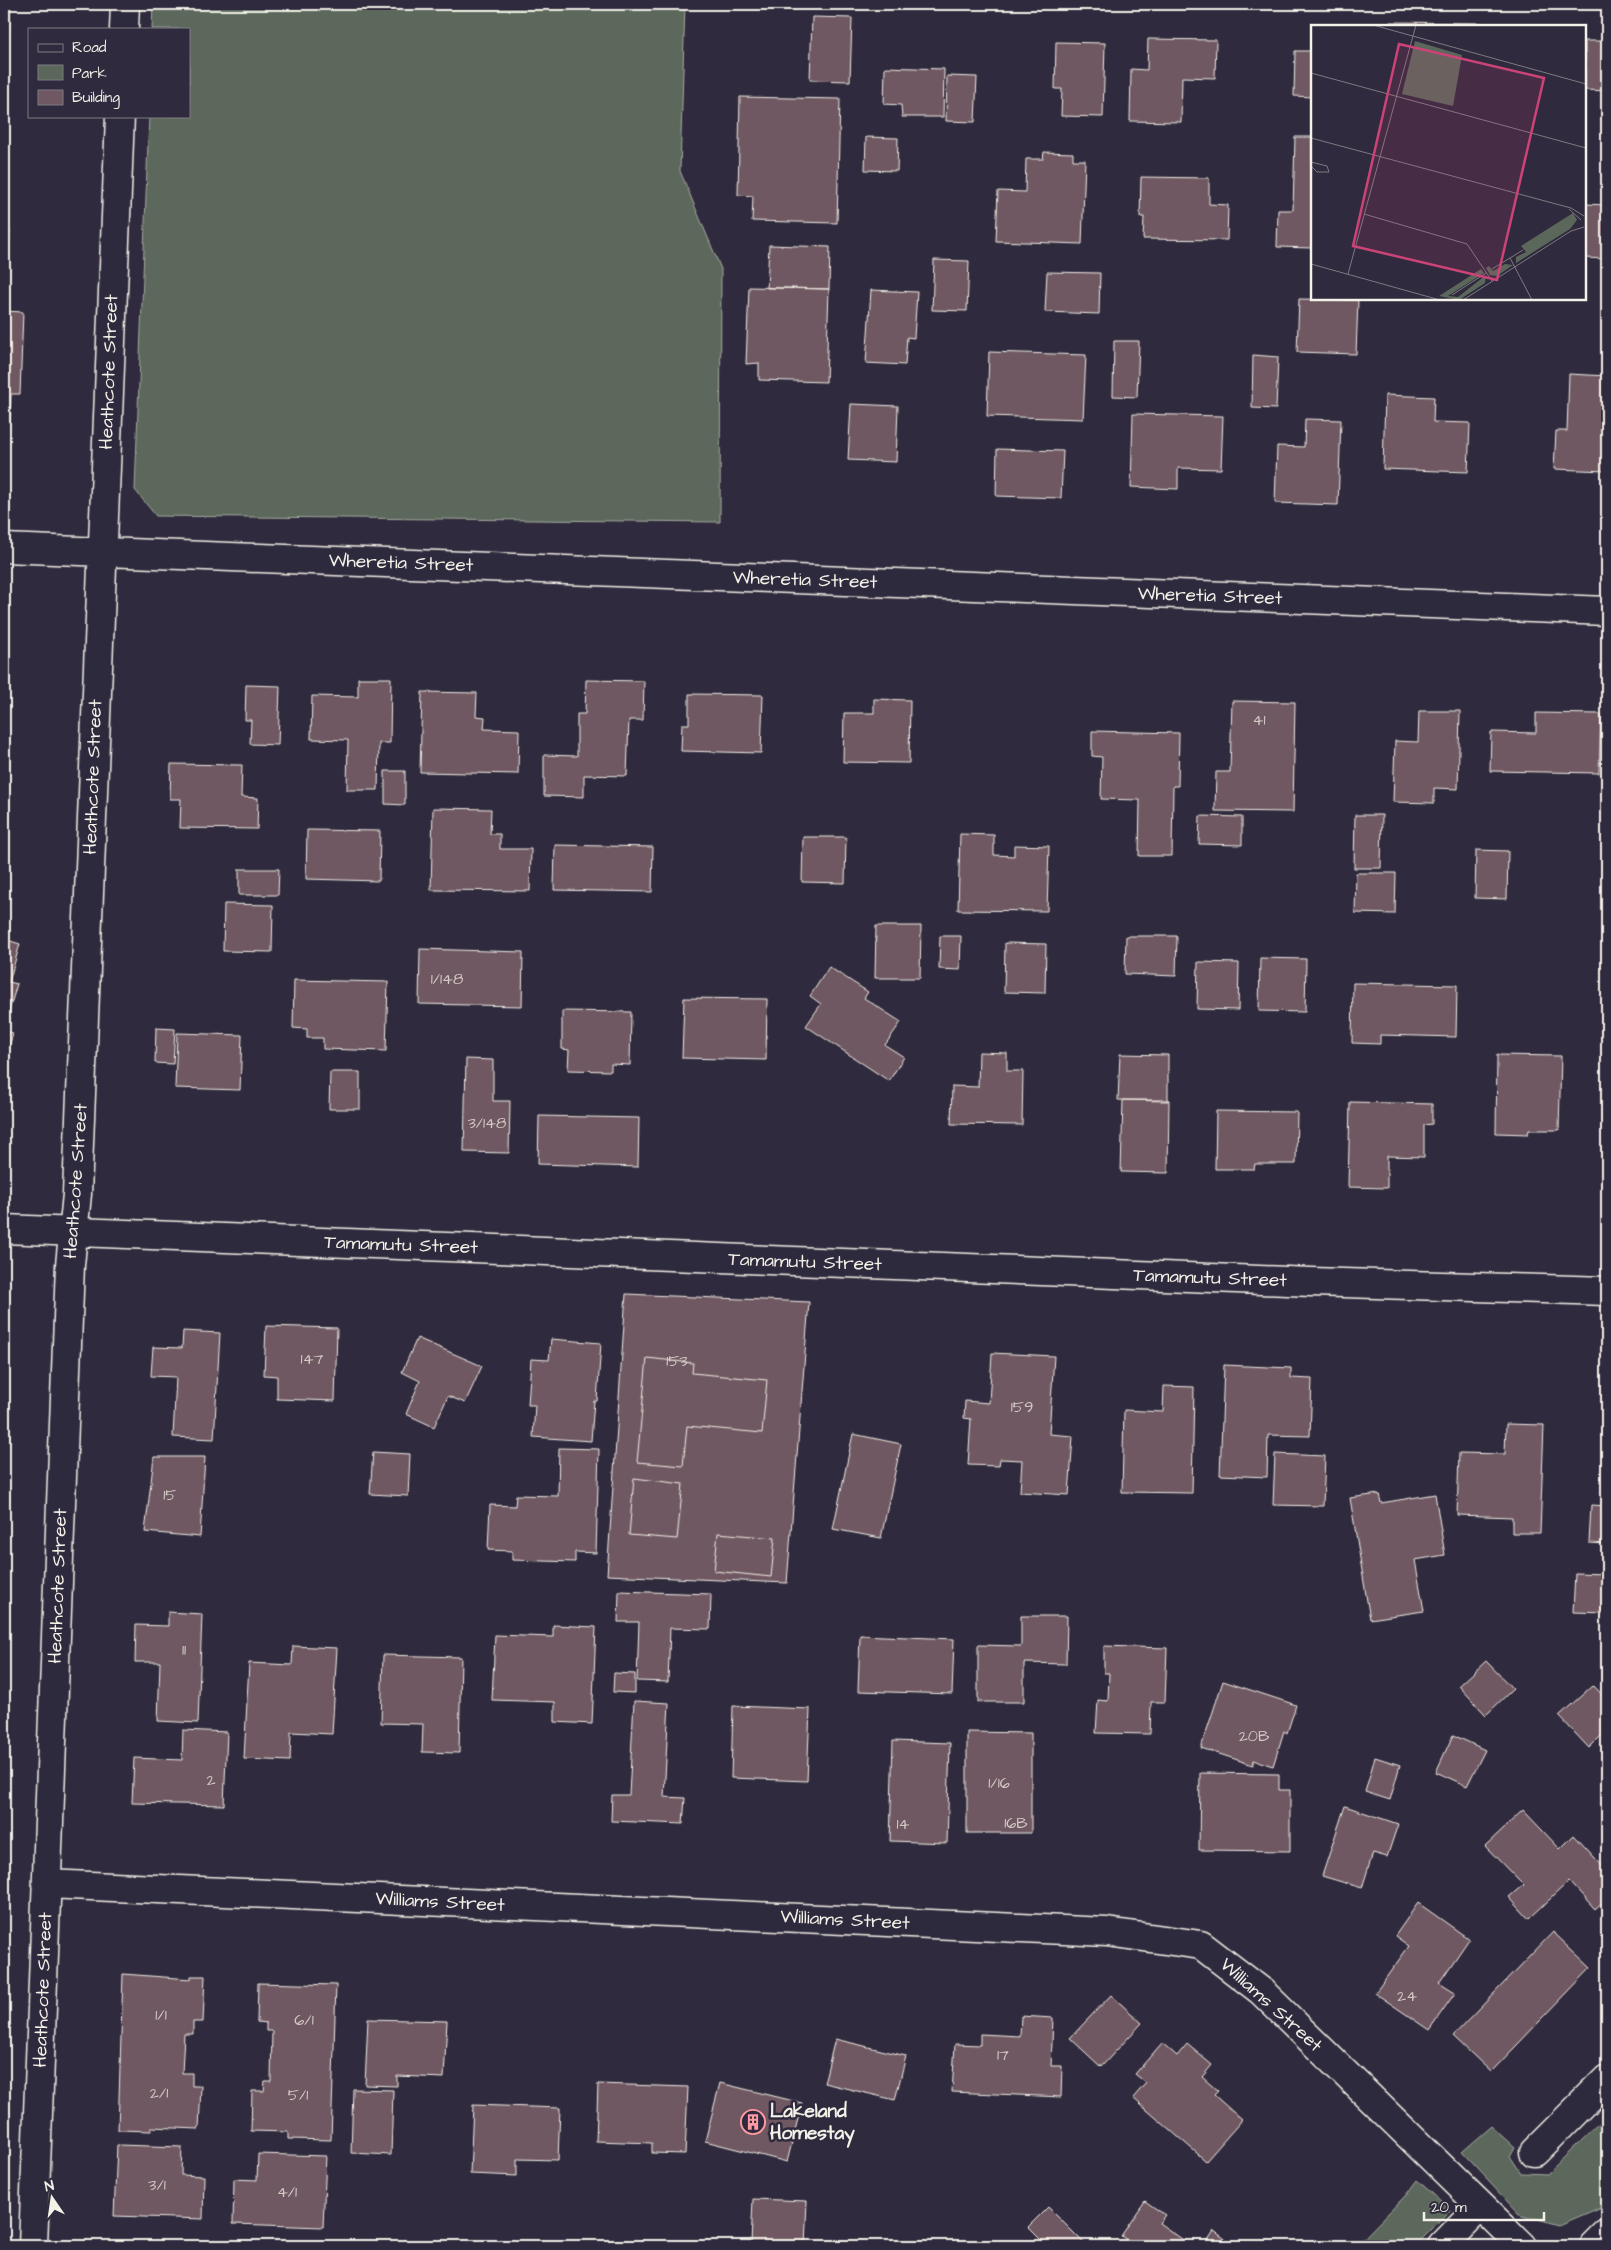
<svg xmlns="http://www.w3.org/2000/svg" width="1611" height="2250" font-family="'Architects Daughter',sans-serif">
<style>
.green{fill:#5b675b;stroke:#a8aca2}
.building{fill:#6f5862;stroke:#f4f1e8}
.lines{fill:none;stroke-linecap:round;stroke-linejoin:round}
.minor-casing{stroke:#f4f1e8;stroke-width:31}
.minor{stroke:#2f2a3d;stroke-width:28}
.labels{text-anchor:middle;dominant-baseline:central;stroke-width:5;stroke-linejoin:round;paint-order:stroke}
.number-label{font-size:16px;fill:#d3cbc6}
.street-label{font-size:19px;fill:#f4f1e8;stroke:#2f2a3d}
.poi-label{font-size:19px;font-weight:bold;fill:#f4f1e8;stroke:#2f2a3d;text-anchor:start}
.inset-road{fill:none;stroke:#7e7a81;stroke-width:1}
.view{fill:#cc4377;fill-opacity:0.15;stroke:#cc4377;stroke-width:2.5}
.inset-edge{fill:none;stroke:#f4f1e8;stroke-width:2.5}
</style>
<rect width="100%" height="100%" fill="#2f2a3d"/>
<filter id="ink" filterUnits="userSpaceOnUse"><feTurbulence type="fractalNoise" baseFrequency=".02" numOctaves="2"/><feDisplacementMap in="SourceGraphic" scale="10" xChannelSelector="R" yChannelSelector="G"/><feConvolveMatrix kernelMatrix="1 2 1 2 8 2 1 2 1" color-interpolation-filters="sRGB"/></filter>
<g filter="url(#ink)">
<path class="green" d="M 153,4 L 685,4 L 680,171 L 721,269 L 720,522 L 156,516 L 135,490 L 149,116 L 189,116 L 189,29 L 152,29 Z
M 1607,2116 L 1607,2203 L 1604,2206 L 1559,2225 L 1520,2214 L 1462,2152 L 1492,2126 L 1515,2147 L 1510,2156 L 1521,2173 L 1547,2174 Z
M 1417,2180 L 1451,2210 L 1415,2246 L 1356,2246 L 1406,2195 Z"/>
<path class="building" d="M 4,4 L 11,4 L 9,34 L 4,34 Z
M 812,17 L 852,18 L 850,81 L 810,80 Z
M 1390,22 L 1481,23 L 1481,26 L 1390,26 Z
M 1148,39 L 1216,40 L 1215,78 L 1182,77 L 1181,122 L 1130,121 L 1131,69 L 1147,70 Z
M 1585,41 L 1607,41 L 1607,91 L 1585,90 Z
M 4,42 L 6,42 L 5,65 L 4,65 Z
M 1056,42 L 1105,43 L 1103,117 L 1061,116 L 1062,89 L 1055,89 Z
M 1295,51 L 1312,51 L 1312,97 L 1294,96 Z
M 885,67 L 944,69 L 943,117 L 902,117 L 901,105 L 884,104 Z
M 947,76 L 977,77 L 975,122 L 946,121 Z
M 740,97 L 840,99 L 837,223 L 752,221 L 753,196 L 738,195 Z
M 866,137 L 898,138 L 897,171 L 865,170 Z
M 1295,137 L 1312,137 L 1312,248 L 1277,247 L 1278,210 L 1293,210 Z
M 1044,152 L 1073,153 L 1073,160 L 1085,160 L 1082,244 L 996,241 L 998,191 L 1025,192 L 1026,159 L 1043,159 Z
M 1141,177 L 1209,178 L 1209,204 L 1228,205 L 1227,240 L 1143,239 L 1144,217 L 1140,217 Z
M 1585,204 L 1607,205 L 1607,259 L 1585,258 Z
M 4,230 L 10,230 L 8,274 L 4,274 Z
M 769,245 L 830,247 L 829,289 L 767,288 Z
M 934,260 L 969,261 L 967,311 L 932,310 Z
M 1047,272 L 1100,273 L 1099,314 L 1045,312 Z
M 749,287 L 829,289 L 826,382 L 759,380 L 759,363 L 746,364 Z
M 871,290 L 917,292 L 914,338 L 907,337 L 905,365 L 866,363 Z
M 1299,299 L 1358,300 L 1356,354 L 1297,352 Z
M 4,311 L 23,312 L 20,394 L 11,394 L 10,422 L 4,422 Z
M 1114,341 L 1139,341 L 1137,397 L 1113,396 Z
M 989,352 L 1086,355 L 1083,419 L 987,416 Z
M 1253,355 L 1278,357 L 1276,409 L 1252,408 Z
M 1569,374 L 1607,376 L 1607,471 L 1554,469 L 1556,431 L 1567,431 Z
M 1385,395 L 1434,397 L 1433,422 L 1470,423 L 1468,472 L 1383,469 Z
M 851,404 L 898,406 L 896,462 L 848,460 Z
M 1133,414 L 1223,416 L 1221,469 L 1178,468 L 1178,489 L 1131,487 Z
M 1305,419 L 1341,420 L 1338,505 L 1275,503 L 1277,446 L 1304,447 Z
M 997,449 L 1063,451 L 1061,498 L 996,496 Z
M 358,678 L 391,678 L 390,743 L 379,743 L 378,790 L 347,790 L 348,740 L 311,739 L 312,696 L 358,697 Z
M 586,680 L 644,681 L 643,720 L 629,720 L 627,776 L 584,775 L 584,797 L 544,796 L 544,755 L 577,756 L 577,714 L 585,714 Z
M 246,685 L 280,686 L 278,745 L 250,744 L 251,720 L 245,720 Z
M 422,692 L 477,693 L 476,716 L 485,717 L 484,729 L 519,730 L 518,774 L 420,772 Z
M 689,694 L 763,695 L 761,753 L 681,751 L 682,724 L 689,724 Z
M 874,699 L 910,700 L 909,763 L 843,762 L 844,713 L 874,713 Z
M 1232,701 L 1295,702 L 1293,812 L 1215,811 L 1216,772 L 1230,772 Z
M 1419,711 L 1460,711 L 1458,789 L 1434,788 L 1434,803 L 1393,802 L 1395,741 L 1418,742 Z
M 1536,713 L 1601,714 L 1599,773 L 1490,771 L 1491,732 L 1536,733 Z
M 1092,731 L 1179,733 L 1178,786 L 1173,786 L 1172,856 L 1139,856 L 1140,800 L 1101,799 L 1102,757 L 1092,756 Z
M 171,764 L 242,765 L 241,797 L 258,798 L 257,829 L 180,828 L 181,799 L 170,799 Z
M 385,771 L 405,771 L 405,805 L 385,804 Z
M 433,808 L 491,809 L 490,834 L 500,834 L 500,849 L 531,849 L 530,891 L 431,890 Z
M 1355,815 L 1382,815 L 1381,868 L 1354,868 Z
M 1200,816 L 1242,817 L 1242,845 L 1199,844 Z
M 307,830 L 380,831 L 379,881 L 306,879 Z
M 960,834 L 994,835 L 994,855 L 1014,856 L 1014,845 L 1049,846 L 1047,911 L 958,910 Z
M 803,837 L 846,837 L 845,883 L 802,882 Z
M 555,845 L 653,847 L 652,892 L 554,890 Z
M 1476,850 L 1508,851 L 1507,899 L 1475,898 Z
M 239,869 L 279,869 L 278,895 L 239,895 Z
M 1356,873 L 1396,873 L 1395,914 L 1355,913 Z
M 224,904 L 273,905 L 272,952 L 223,951 Z
M 876,926 L 921,926 L 920,978 L 875,978 Z
M 940,936 L 961,936 L 960,970 L 939,969 Z
M 1126,936 L 1177,936 L 1176,976 L 1125,974 Z
M 4,939 L 20,944 L 9,982 L 17,984 L 4,1028 Z
M 1005,943 L 1046,944 L 1045,993 L 1004,992 Z
M 420,949 L 523,952 L 522,1006 L 419,1004 Z
M 1260,958 L 1306,959 L 1305,1012 L 1259,1011 Z
M 1198,962 L 1239,963 L 1238,1010 L 1197,1009 Z
M 829,967 L 868,992 L 864,998 L 901,1022 L 885,1045 L 904,1057 L 889,1081 L 806,1026 L 821,1004 L 810,996 Z
M 294,980 L 388,982 L 386,1051 L 323,1049 L 323,1038 L 307,1038 L 307,1029 L 293,1028 Z
M 1353,983 L 1457,985 L 1456,1037 L 1380,1035 L 1380,1044 L 1352,1043 Z
M 684,998 L 767,999 L 766,1060 L 682,1058 Z
M 562,1011 L 631,1012 L 630,1065 L 611,1064 L 611,1071 L 568,1070 L 569,1050 L 562,1049 Z
M 156,1028 L 175,1029 L 173,1064 L 155,1063 Z
M 4,1031 L 13,1033 L 4,1064 Z
M 177,1033 L 242,1035 L 240,1090 L 175,1088 Z
M 979,1052 L 1007,1053 L 1007,1071 L 1023,1071 L 1022,1125 L 951,1124 L 952,1086 L 978,1087 Z
M 1120,1054 L 1168,1055 L 1168,1101 L 1118,1100 Z
M 1497,1055 L 1561,1056 L 1559,1130 L 1529,1130 L 1528,1134 L 1496,1133 Z
M 466,1059 L 493,1060 L 493,1101 L 510,1101 L 509,1153 L 464,1152 Z
M 330,1072 L 360,1072 L 360,1109 L 329,1109 Z
M 1123,1100 L 1169,1100 L 1168,1173 L 1121,1172 Z
M 1350,1102 L 1432,1104 L 1432,1124 L 1424,1125 L 1424,1157 L 1387,1156 L 1387,1188 L 1348,1187 Z
M 1216,1111 L 1297,1112 L 1296,1164 L 1255,1164 L 1254,1169 L 1215,1169 Z
M 539,1116 L 639,1118 L 638,1167 L 538,1164 Z
M 626,1294 L 809,1302 L 787,1583 L 607,1575 Z
M 266,1326 L 337,1328 L 335,1401 L 277,1399 L 277,1376 L 264,1375 Z
M 183,1331 L 220,1333 L 214,1439 L 173,1437 L 176,1377 L 151,1376 L 153,1347 L 182,1348 Z
M 417,1338 L 482,1366 L 465,1403 L 448,1396 L 434,1427 L 406,1414 L 420,1381 L 402,1372 Z
M 551,1339 L 601,1343 L 597,1401 L 594,1401 L 591,1441 L 533,1437 L 535,1405 L 528,1405 L 531,1359 L 549,1360 Z
M 992,1353 L 1054,1356 L 1049,1434 L 1073,1436 L 1069,1495 L 1020,1492 L 1022,1460 L 1000,1459 L 999,1466 L 968,1465 L 971,1419 L 964,1418 L 965,1401 L 989,1403 Z
M 647,1358 L 693,1363 L 692,1373 L 767,1380 L 762,1433 L 687,1426 L 683,1466 L 637,1462 Z
M 1224,1365 L 1291,1368 L 1291,1378 L 1312,1379 L 1310,1436 L 1268,1435 L 1267,1477 L 1220,1475 Z
M 1164,1386 L 1194,1387 L 1192,1493 L 1122,1492 L 1124,1410 L 1163,1412 Z
M 1506,1424 L 1544,1425 L 1540,1533 L 1512,1533 L 1512,1517 L 1457,1515 L 1459,1453 L 1505,1454 Z
M 853,1434 L 901,1444 L 881,1538 L 833,1529 Z
M 559,1448 L 599,1449 L 596,1553 L 575,1552 L 575,1562 L 512,1560 L 512,1551 L 488,1550 L 490,1505 L 515,1506 L 516,1495 L 558,1496 Z
M 373,1452 L 410,1454 L 408,1496 L 370,1494 Z
M 1275,1454 L 1325,1456 L 1323,1506 L 1273,1505 Z
M 154,1457 L 205,1457 L 200,1537 L 145,1532 Z
M 634,1478 L 683,1484 L 677,1539 L 629,1535 Z
M 1379,1494 L 1381,1503 L 1435,1494 L 1445,1555 L 1415,1560 L 1424,1611 L 1370,1619 L 1350,1498 Z
M 1591,1505 L 1607,1506 L 1607,1544 L 1589,1543 Z
M 718,1533 L 775,1538 L 771,1577 L 714,1571 Z
M 1575,1573 L 1607,1574 L 1607,1613 L 1573,1612 Z
M 619,1591 L 711,1594 L 710,1629 L 670,1628 L 668,1682 L 637,1681 L 639,1622 L 618,1622 Z
M 168,1612 L 202,1614 L 198,1723 L 158,1721 L 160,1662 L 135,1662 L 136,1625 L 168,1626 Z
M 1021,1616 L 1067,1616 L 1066,1664 L 1024,1663 L 1024,1702 L 978,1702 L 978,1645 L 1021,1646 Z
M 553,1625 L 596,1627 L 592,1724 L 555,1722 L 555,1702 L 492,1700 L 495,1635 L 553,1637 Z
M 860,1635 L 954,1639 L 952,1694 L 858,1691 Z
M 293,1646 L 337,1648 L 332,1734 L 291,1732 L 290,1761 L 244,1759 L 249,1663 L 292,1665 Z
M 1104,1646 L 1167,1648 L 1165,1702 L 1151,1702 L 1150,1734 L 1096,1733 L 1098,1700 L 1108,1701 L 1109,1673 L 1104,1673 Z
M 383,1655 L 461,1657 L 459,1753 L 422,1752 L 423,1724 L 381,1723 Z
M 1486,1661 L 1513,1689 L 1486,1715 L 1459,1686 Z
M 614,1673 L 635,1674 L 635,1693 L 613,1692 Z
M 1223,1681 L 1296,1705 L 1287,1733 L 1284,1731 L 1273,1766 L 1254,1760 L 1253,1765 L 1201,1748 Z
M 1593,1685 L 1607,1700 L 1607,1730 L 1589,1748 L 1559,1716 Z
M 634,1701 L 669,1703 L 664,1797 L 685,1798 L 683,1824 L 611,1821 L 612,1795 L 629,1795 Z
M 733,1706 L 810,1709 L 807,1781 L 731,1778 Z
M 183,1730 L 227,1732 L 224,1805 L 132,1803 L 134,1758 L 182,1760 Z
M 967,1732 L 1031,1733 L 1031,1833 L 967,1833 Z
M 1453,1735 L 1485,1750 L 1467,1786 L 1436,1772 Z
M 893,1741 L 950,1743 L 947,1843 L 890,1841 Z
M 1375,1757 L 1400,1765 L 1390,1800 L 1365,1792 Z
M 1200,1773 L 1279,1774 L 1279,1790 L 1290,1790 L 1290,1851 L 1199,1850 Z
M 1345,1806 L 1398,1824 L 1387,1857 L 1373,1853 L 1362,1888 L 1322,1876 Z
M 1523,1810 L 1560,1849 L 1574,1835 L 1607,1871 L 1607,1898 L 1595,1909 L 1569,1881 L 1529,1919 L 1509,1897 L 1523,1885 L 1485,1846 Z
M 1418,1903 L 1469,1939 L 1439,1983 L 1455,1993 L 1429,2030 L 1375,1993 L 1409,1946 L 1395,1936 Z
M 1553,1932 L 1591,1968 L 1491,2072 L 1453,2036 Z
M 123,1974 L 191,1979 L 191,1976 L 205,1976 L 203,2022 L 193,2022 L 193,2034 L 184,2034 L 182,2073 L 192,2073 L 192,2086 L 201,2086 L 199,2129 L 151,2127 L 151,2131 L 118,2130 Z
M 258,1983 L 336,1985 L 331,2140 L 288,2139 L 288,2132 L 251,2131 L 252,2091 L 264,2091 L 265,2081 L 271,2081 L 272,2031 L 266,2031 L 266,2023 L 257,2022 Z
M 1111,1995 L 1142,2023 L 1101,2067 L 1070,2038 Z
M 1021,2016 L 1053,2018 L 1051,2066 L 1062,2066 L 1061,2097 L 952,2092 L 955,2044 L 980,2045 L 980,2034 L 1020,2036 Z
M 368,2019 L 447,2021 L 444,2078 L 397,2076 L 397,2086 L 365,2085 Z
M 835,2039 L 906,2056 L 895,2100 L 824,2083 Z
M 1162,2043 L 1177,2056 L 1187,2044 L 1212,2065 L 1202,2077 L 1218,2091 L 1214,2095 L 1242,2120 L 1206,2161 L 1133,2098 L 1146,2083 L 1135,2074 Z
M 720,2083 L 802,2103 L 787,2162 L 705,2141 Z
M 598,2084 L 688,2087 L 685,2154 L 652,2153 L 652,2143 L 596,2141 Z
M 353,2089 L 393,2090 L 391,2155 L 351,2153 Z
M 473,2105 L 560,2108 L 558,2160 L 517,2159 L 517,2176 L 470,2174 Z
M 117,2145 L 182,2147 L 181,2175 L 204,2176 L 203,2219 L 114,2216 Z
M 258,2154 L 326,2156 L 323,2227 L 233,2224 L 234,2179 L 257,2180 Z
M 753,2199 L 807,2201 L 805,2246 L 751,2244 Z
M 1145,2201 L 1165,2215 L 1159,2223 L 1192,2246 L 1136,2246 L 1121,2236 Z
M 1048,2207 L 1087,2246 L 1047,2246 L 1028,2227 Z
M 1214,2231 L 1235,2246 L 1204,2246 Z
M 113,2241 L 167,2243 L 167,2246 L 113,2246 Z"/>
<g class="lines">
<defs>
<path id="minor" d="M 124,29 L 125,4
M 4,548 L 1607,611
M 4,1229 L 1311,1282 L 1607,1291
M 47,1884 L 1107,1932 L 1201,1945 L 1261,1991 L 1522,2246
M 1534,2152 L 1607,2079
M 33,2246 L 70,1265 L 77,1194 L 120,116
M 1442,2246 L 1481,2206
M 1593,2246 L 1607,2232"/>
</defs>
<use href="#minor" class="minor-casing"/>
<use href="#minor" class="minor"/>
</g>
</g>
<defs>
<symbol id="building-ring" viewBox="-11 -11 22 22"><circle r="9.5" fill="#2f2a3d" stroke="#ff9aa2" stroke-width="1.5"/><path d="M-4-6H4V6H1V3H-1V6H-4ZM-2.5-4.3h1.7v1.8h-1.7ZM.8-4.3h1.7v1.8H.8ZM-2.5-1h1.7V.8h-1.7ZM.8-1h1.7V.8H.8Z" fill="#ff9aa2"/></symbol>
</defs>
<g fill-rule="evenodd">
<use href="#building-ring" x="739" y="2108" width="28" height="28"/>
</g>
<g class="labels">
<g class="number-label">
<text x="1259" y="720">41</text>
<text x="447" y="979">1/148</text>
<text x="487" y="1123">3/148</text>
<text x="312" y="1359">147</text>
<text x="677" y="1361">153</text>
<text x="1022" y="1407">159</text>
<text x="170" y="1495">15</text>
<text x="184" y="1650">11</text>
<text x="1254" y="1736">20B</text>
<text x="211" y="1780">2</text>
<text x="999" y="1783">1/16</text>
<text x="1016" y="1823">16B</text>
<text x="903" y="1824">14</text>
<text x="1407" y="1996">24</text>
<text x="161" y="2015">1/1</text>
<text x="304" y="2020">6/1</text>
<text x="1003" y="2055">17</text>
<text x="159" y="2093">2/1</text>
<text x="298" y="2095">5/1</text>
<text x="157" y="2185">3/1</text>
<text x="287" y="2192">4/1</text>
</g>
<g class="street-label">
<text transform="translate(109 372) rotate(-88)">Heathcote Street</text>
<text transform="translate(401 563) rotate(2)">Wheretia Street</text>
<text transform="translate(805 580) rotate(2)">Wheretia Street</text>
<text transform="translate(1210 596) rotate(2)">Wheretia Street</text>
<text transform="translate(93 777) rotate(-88)">Heathcote Street</text>
<text transform="translate(76 1181) rotate(-86)">Heathcote Street</text>
<text transform="translate(401 1245) rotate(2)">Tamamutu Street</text>
<text transform="translate(805 1262) rotate(2)">Tamamutu Street</text>
<text transform="translate(1210 1278) rotate(2)">Tamamutu Street</text>
<text transform="translate(58 1586) rotate(-88)">Heathcote Street</text>
<text transform="translate(440 1902) rotate(3)">Williams Street</text>
<text transform="translate(845 1920) rotate(3)">Williams Street</text>
<text transform="translate(43 1990) rotate(-88)">Heathcote Street</text>
<text transform="translate(1271 2005) rotate(42)">Williams Street</text>
</g>
<g class="poi-label">
<text x="770" y="2111">Lakeland<tspan x="770" dy="22">Homestay</tspan></text>
</g>
</g>
<g transform="translate(1311 25)">
<rect width="275" height="275" fill="#2f2a3d"/>
<path d="M 104,16 L 151,30 L 142,81 L 91,69 ZM 262,188 L 266,195 L 259,204 L 205,238 L 205,232 L 215,227 L 210,221 ZM 194,239 L 202,240 L 186,251 L 179,250 L 175,243 L 178,241 L 182,246 ZM 170,244 L 173,248 L 137,271 L 147,272 L 175,250 L 174,258 L 148,275 L 128,271 Z" fill="#5b675b"/>
<path class="inset-road" d="M 62,0 L 275,59M 0,48 L 275,123M 0,113 L 260,183 L 273,191M 0,137 L 16,141 L 18,147 L 6,147 L 0,141M 258,184 L 270,195M 53,189 L 156,219 L 181,256M 199,233 L 221,275M 0,239 L 129,275M 181,244 L 212,225M 37,249 L 105,0M 141,270 L 175,248M 152,275 L 260,206 L 273,202"/>
<path class="view" d="M 88,19 L 233,53 L 186,255 L 42,221 Z"/>
<rect width="275" height="275" class="inset-edge"/>
</g>
<rect width="1611" height="2250" fill="none" stroke="#2f2a3d" stroke-width="20"/>
<rect x="10" y="10" width="1591" height="2230" fill="none" stroke="#f4f1e8" stroke-width="2" filter="url(#ink)"/>
<rect x="28" y="28" width="162" height="90" fill="#2f2a3d" stroke="#7e7a81"/>
<rect x="38" y="44" width="25" height="8" fill="#2f2a3d" stroke="#7e7a81"/>
<text x="72" y="52" font-size="15" fill="#f4f1e8">Road</text>
<rect x="38" y="65" width="25" height="15" fill="#5b675b" stroke="#7e7a81"/>
<text x="72" y="78" font-size="15" fill="#f4f1e8">Park</text>
<rect x="38" y="90" width="25" height="15" fill="#6f5862" stroke="#7e7a81"/>
<text x="72" y="102" font-size="15" fill="#f4f1e8">Building</text>
<g transform="translate(52 2198) rotate(347)" stroke="#2f2a3d" stroke-width="4" paint-order="stroke">
<path d="M0-4L9 19L0 12L-9 19Z" fill="#f4f1e8"/>
<text y="-8" font-size="14" font-weight="bold" text-anchor="middle" fill="#f4f1e8">N</text>
</g>
<path d="M1424 2212v8h120v-8" fill="none" stroke="#f4f1e8" stroke-width="2.5"/>
<text x="1431" y="2212" font-size="15" fill="#f4f1e8" stroke="#2f2a3d" stroke-width="4" paint-order="stroke">20 m</text>
</svg>
